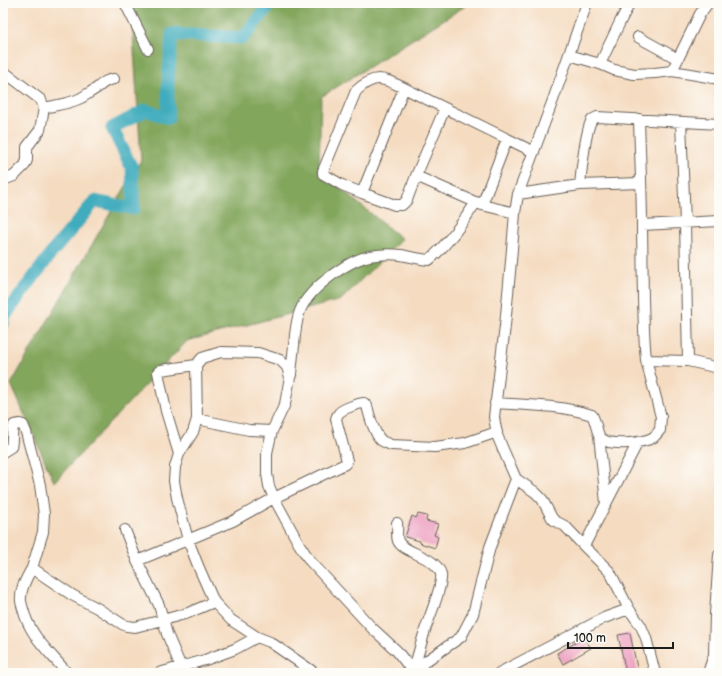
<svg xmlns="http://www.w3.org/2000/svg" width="722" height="676" font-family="'Balsamiq Sans',sans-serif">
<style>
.forest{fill:#82a65c;stroke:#4f613c}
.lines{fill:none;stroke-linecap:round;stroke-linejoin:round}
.river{stroke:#3facbd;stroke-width:13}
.building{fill:#eb99bd}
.minor-casing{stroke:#685f56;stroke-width:12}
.minor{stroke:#fff;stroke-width:10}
</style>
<rect width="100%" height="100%" fill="#fdfcf7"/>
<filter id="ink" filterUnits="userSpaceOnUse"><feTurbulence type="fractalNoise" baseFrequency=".025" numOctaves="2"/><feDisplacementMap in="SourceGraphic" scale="8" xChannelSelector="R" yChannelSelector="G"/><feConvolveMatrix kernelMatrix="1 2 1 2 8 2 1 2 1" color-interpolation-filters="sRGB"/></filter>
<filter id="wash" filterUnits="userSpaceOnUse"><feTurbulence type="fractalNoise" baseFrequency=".012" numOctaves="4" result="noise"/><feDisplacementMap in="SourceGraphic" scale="16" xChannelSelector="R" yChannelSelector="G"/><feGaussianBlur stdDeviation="0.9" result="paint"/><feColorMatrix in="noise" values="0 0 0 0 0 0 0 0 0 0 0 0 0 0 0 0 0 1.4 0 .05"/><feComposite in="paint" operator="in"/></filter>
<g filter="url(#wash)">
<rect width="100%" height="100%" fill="#f5dcc1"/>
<path class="forest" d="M 131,3 L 470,3 L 321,97 L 319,171 L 402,239 L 341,300 L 187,341 L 54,482 L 11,384 L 141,160 Z"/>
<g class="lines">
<path class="river" d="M 3,324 L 4,317 L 53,251 L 95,201 L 134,209 L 132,168 L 112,128 L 146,110 L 168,118 L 168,84 L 172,34 L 243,38 L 271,3"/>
</g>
<g id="blocks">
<path class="building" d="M 418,514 L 427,516 L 426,521 L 438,524 L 434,535 L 438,537 L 435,548 L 420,543 L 420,541 L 405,537 L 412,516 L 416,518 Z
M 630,633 L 638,673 L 626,673 L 621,649 L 618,635 Z
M 584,638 L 591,648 L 563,664 L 557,653 Z"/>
</g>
</g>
<g filter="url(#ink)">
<use href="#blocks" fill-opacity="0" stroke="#685f56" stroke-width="1"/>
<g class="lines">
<defs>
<path id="minor" d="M 125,3 L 148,49
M 587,3 L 553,100 L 518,194 L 515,213 L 511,261 L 505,326 L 494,417 L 497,435 L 502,447 L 516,479 L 535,492 L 542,499 L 552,518 L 555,521 L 565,526 L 584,546 L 610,572 L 629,609 L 641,626 L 646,638 L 655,673
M 638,37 L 678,59
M 569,55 L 600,64 L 614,70 L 634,74 L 655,73 L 672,71 L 691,74 L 719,79
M 600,64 L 621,20 L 630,3
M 3,71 L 41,100 L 44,108 L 40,130 L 27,147 L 27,160 L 25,165 L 14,176 L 6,179 L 3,179
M 672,71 L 700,14 L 708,3
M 44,108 C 56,105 69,104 81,98 C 86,95 92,91 97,88 C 103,83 106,80 114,79
M 445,108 L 416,176 L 407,200 L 402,205 L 395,205 L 362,193 L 342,185 L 323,174 L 323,171 L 356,91 C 375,73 383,78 404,88 L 534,152
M 639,119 C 640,156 642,192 642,229 C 643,273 642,317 646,360 L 688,361 L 719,368
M 681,122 L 685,223 L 688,361
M 416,176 L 482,205 L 515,213
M 580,185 C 581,174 586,127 592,120 C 593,119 595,118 597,117 L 719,124
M 362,193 L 404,88
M 518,194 L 580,185 L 641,183
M 482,205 L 507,139
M 642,225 L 719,221
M 291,375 C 292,361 294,348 295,335 C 296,327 297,318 300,311 C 309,288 352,256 377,255 C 385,254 394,254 401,255 C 411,257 419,259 429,260 C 446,246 464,221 476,202
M 495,403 C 527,405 561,405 592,415 C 596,421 597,435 601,438 C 610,447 644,443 654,437 C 656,435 658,432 660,430 L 661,417 L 646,360
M 197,419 L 249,430 L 272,431
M 599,435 L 606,503
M 3,452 L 11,447 C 13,440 11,431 14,425 L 20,424 L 23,425 L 26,432 L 31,451 L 40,485 L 44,514 L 43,532 L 32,568
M 179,454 L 166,411 L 158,372 L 161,370 L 196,365
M 397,523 C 398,528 396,536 398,541 C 403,553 436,556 441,574 C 443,585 429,618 425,630 C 421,644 417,658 413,672
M 125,530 L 137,561 L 159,605 L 167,634 L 181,667
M 584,546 L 638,442
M 137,561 L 233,521 L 274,498 L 269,486 L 267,474 L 267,453 L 272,431 L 285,404 L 290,377 L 287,367 L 280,360 L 258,353 L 221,352 L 202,358 L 196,365 L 197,419 L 193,432 L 179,454 L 175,467 L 174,481 L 177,498 L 188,540 L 199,568 L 214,602 L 231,620 L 257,637 L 270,642 L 315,673
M 413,672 L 426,661 L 461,637 L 473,614 L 490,547 L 516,479
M 67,673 C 50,652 30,637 23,609 C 22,605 20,601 21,597 C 21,587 27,577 32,568 L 72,595 L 97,608 L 122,624 L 127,626 L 135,627 L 163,620 L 188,613 L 214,602
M 159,673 L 205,660 L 235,649 L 257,637
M 413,673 L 413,672 L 397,651 L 372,628 L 310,561 L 299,544 L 274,498 L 345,464 L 347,461 L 336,419 C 337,416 337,415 339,413 C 342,409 359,403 364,403 L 367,406 C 369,414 374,432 380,439 C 382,442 387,443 391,445 L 435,447 L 465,443 L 497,432
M 499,673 L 604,618 L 629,609
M 708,673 L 714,655 L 715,614 L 719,555"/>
</defs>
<use href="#minor" class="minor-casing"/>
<use href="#minor" class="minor"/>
</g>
</g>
<rect width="722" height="676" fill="none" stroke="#fdfcf7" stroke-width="16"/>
<path d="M568 642v6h105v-6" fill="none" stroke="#1c1c1c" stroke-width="2"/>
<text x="574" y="642" font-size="12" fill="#1c1c1c" stroke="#fdfcf7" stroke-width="3" paint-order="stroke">100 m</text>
</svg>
